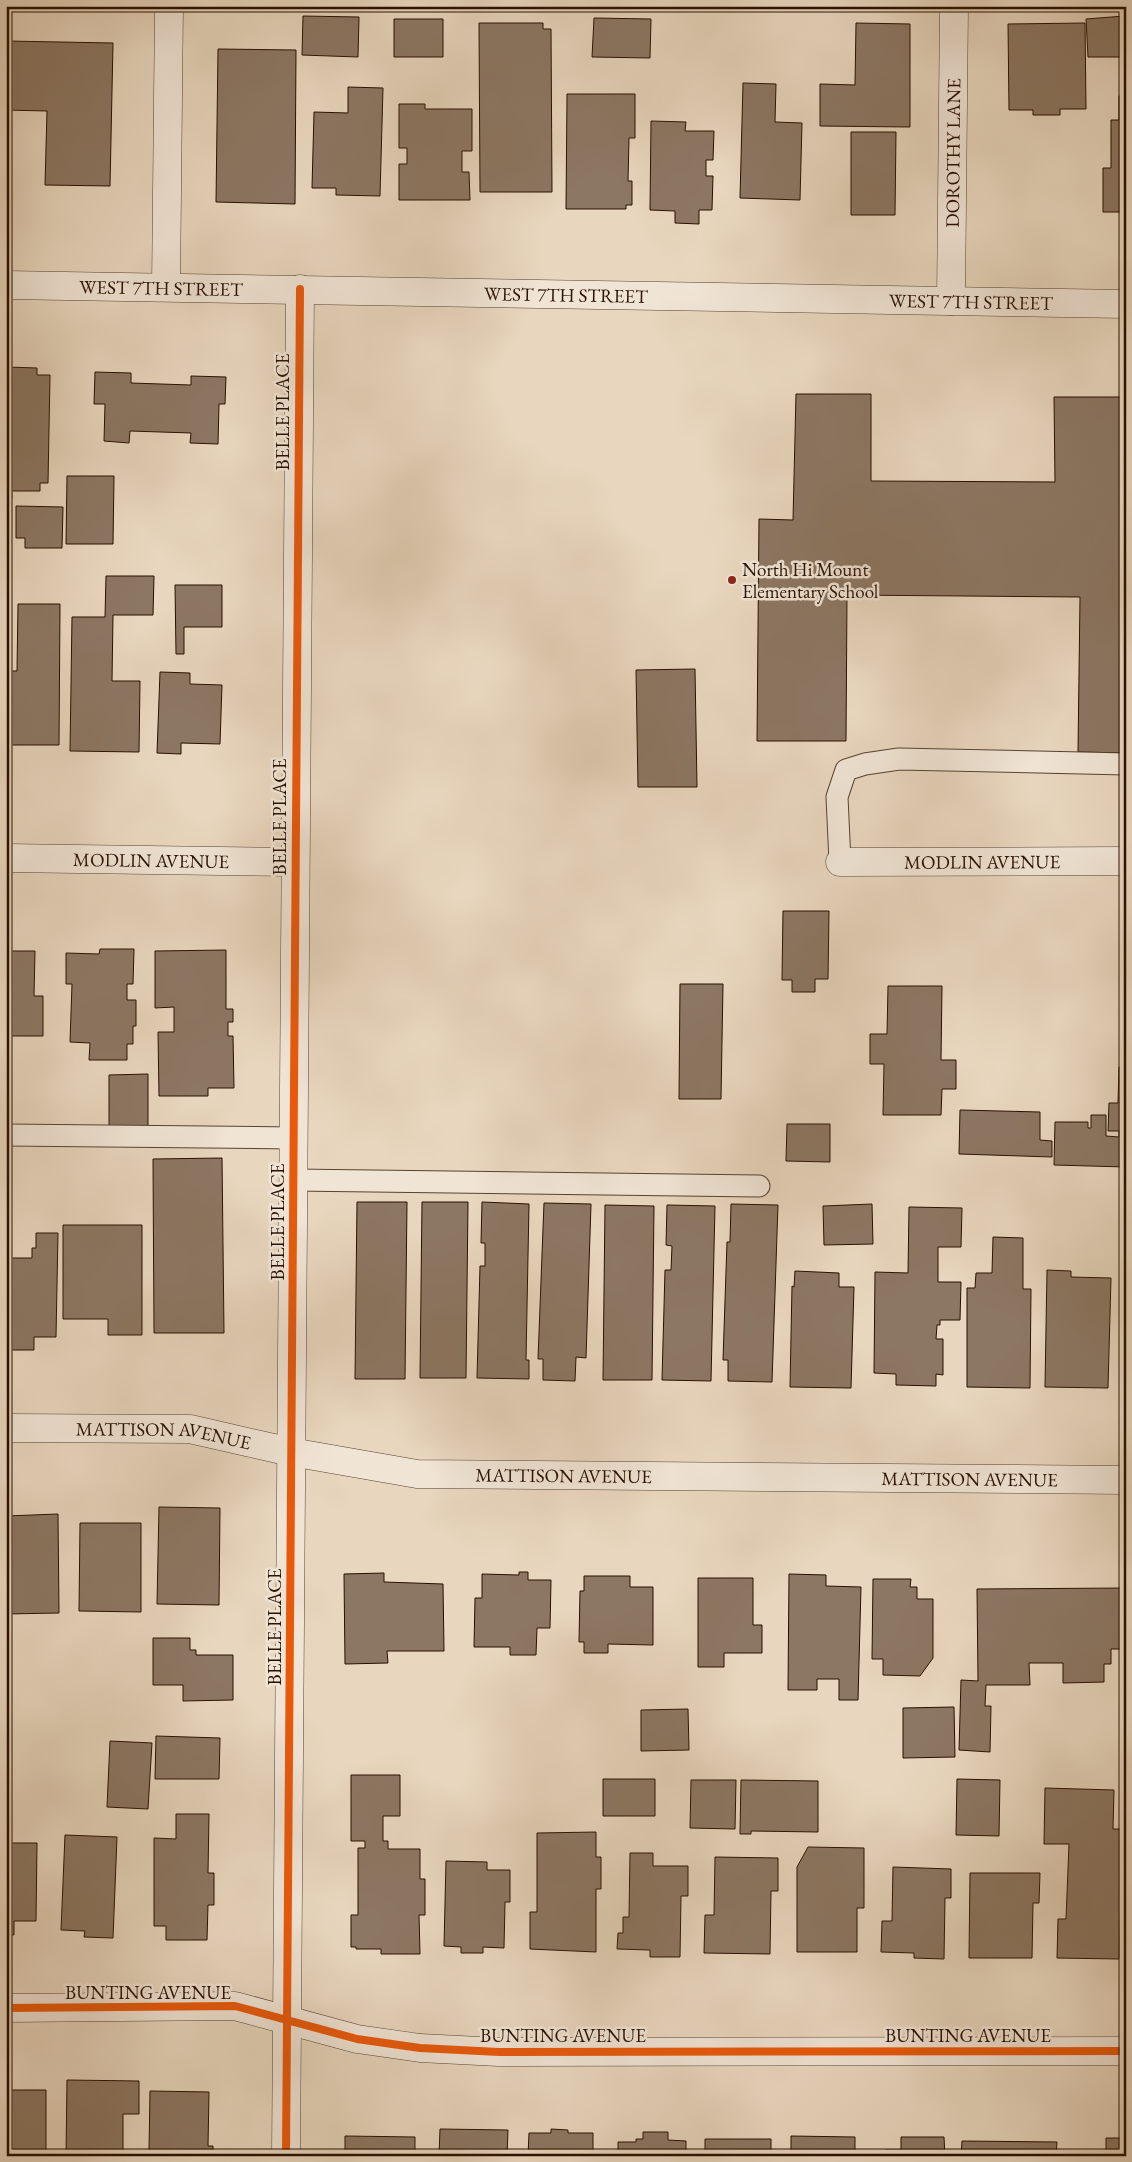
<svg xmlns="http://www.w3.org/2000/svg" width="1132" height="2162" font-family="'EB Garamond',serif">
<style>
.building{fill:#8c7763;stroke:#281000}
.lines{fill:none;stroke-linecap:round;stroke-linejoin:round}
.lane-casing{stroke:#584230;stroke-width:23}
.street-casing{stroke:#584230;stroke-width:29}
.lane{stroke:#f0e4d5;stroke-width:21}
.street{stroke:#f0e4d5;stroke-width:28}
.cycleway-casing{stroke:#f0e4d5;stroke-width:11}
.cycleway{stroke:#e8590c;stroke-width:8}
.poi-dot{fill:#8f2418;stroke:#f0e4d5;stroke-width:2}
.labels{text-anchor:middle;dominant-baseline:central;stroke-width:5;stroke-linejoin:round;paint-order:stroke}
.street-label{font-size:19px;fill:#281000;stroke:#f0e4d5}
.poi-label{font-size:19px;fill:#281000;stroke:#f0e4d5;text-anchor:start}
</style>
<rect width="100%" height="100%" fill="#e8d6be"/>
<filter id="stains"><feTurbulence type="fractalNoise" baseFrequency=".004" numOctaves="4"/><feColorMatrix values="0 0 0 0 .2 0 0 0 0 .09 0 0 0 0 .02 0 0 0 .5 -.17"/></filter>
<radialGradient id="worn" r=".72"><stop offset=".6" stop-color="#630" stop-opacity="0"/><stop offset="1" stop-color="#630" stop-opacity=".3"/></radialGradient>
<path class="building" d="M 303,16 L 359,17 L 358,57 L 302,55 Z
M 1124,16 L 1126,57 L 1088,57 L 1086,19 Z
M 594,18 L 651,19 L 650,58 L 592,57 Z
M 394,19 L 443,19 L 443,57 L 394,57 Z
M 479,23 L 543,23 L 543,29 L 551,29 L 552,192 L 480,192 Z
M 856,23 L 910,24 L 910,127 L 820,126 L 820,84 L 855,85 Z
M 1085,23 L 1086,109 L 1060,109 L 1060,115 L 1033,115 L 1033,110 L 1009,110 L 1008,24 Z
M 6,41 L 113,43 L 110,186 L 45,185 L 47,111 L 6,110 Z
M 218,49 L 296,50 L 295,204 L 216,202 Z
M 743,83 L 776,84 L 775,122 L 802,123 L 800,200 L 740,198 Z
M 348,87 L 383,88 L 380,196 L 336,195 L 336,188 L 312,188 L 314,112 L 348,113 Z
M 567,94 L 635,94 L 635,138 L 629,138 L 628,181 L 632,181 L 632,205 L 626,205 L 626,209 L 566,209 Z
M 1119,96 L 1126,96 L 1126,212 L 1103,212 L 1103,168 L 1111,168 L 1111,120 L 1119,120 Z
M 399,104 L 425,104 L 425,109 L 472,109 L 472,151 L 462,151 L 462,172 L 469,172 L 470,200 L 399,200 L 399,164 L 407,164 L 407,148 L 399,148 Z
M 651,121 L 686,122 L 685,131 L 714,131 L 713,160 L 706,160 L 706,176 L 713,176 L 712,210 L 699,210 L 699,224 L 675,223 L 675,211 L 650,210 Z
M 851,132 L 896,132 L 895,215 L 851,215 Z
M 6,367 L 37,368 L 37,375 L 50,375 L 48,483 L 40,483 L 40,491 L 12,491 L 12,498 L 6,498 Z
M 95,372 L 131,373 L 131,383 L 191,385 L 191,376 L 226,377 L 225,404 L 219,404 L 218,444 L 190,443 L 191,433 L 130,431 L 129,443 L 104,441 L 105,404 L 94,404 Z
M 796,394 L 871,394 L 871,481 L 1055,482 L 1054,397 L 1125,397 L 1126,753 L 1078,752 L 1080,597 L 847,595 L 846,741 L 757,741 L 759,519 L 793,520 Z
M 67,476 L 114,476 L 113,544 L 66,544 Z
M 16,506 L 63,507 L 62,548 L 25,548 L 25,538 L 16,538 Z
M 106,576 L 154,576 L 153,615 L 113,615 L 112,681 L 140,681 L 139,752 L 70,751 L 72,617 L 105,617 Z
M 175,585 L 222,585 L 222,627 L 184,627 L 184,654 L 176,654 Z
M 18,604 L 60,604 L 59,745 L 7,745 L 6,671 L 17,671 Z
M 695,669 L 697,787 L 638,787 L 636,670 Z
M 160,672 L 190,673 L 190,684 L 222,685 L 220,744 L 181,743 L 181,754 L 157,753 Z
M 783,911 L 829,911 L 828,979 L 815,979 L 815,992 L 792,992 L 792,980 L 782,980 Z
M 100,949 L 134,949 L 133,984 L 127,984 L 127,1000 L 136,1000 L 136,1026 L 133,1026 L 133,1044 L 127,1044 L 127,1060 L 89,1060 L 90,1043 L 70,1042 L 72,984 L 66,984 L 66,953 L 99,954 Z
M 226,950 L 226,1009 L 233,1009 L 233,1022 L 228,1022 L 228,1036 L 233,1036 L 234,1088 L 208,1088 L 208,1096 L 159,1096 L 158,1032 L 174,1032 L 174,1007 L 155,1008 L 155,951 Z
M 6,951 L 35,951 L 34,996 L 43,996 L 43,1036 L 6,1036 Z
M 680,984 L 723,984 L 721,1099 L 679,1099 Z
M 888,986 L 942,986 L 941,1060 L 956,1060 L 956,1089 L 942,1089 L 941,1115 L 883,1115 L 884,1064 L 870,1064 L 870,1034 L 887,1034 Z
M 1119,1067 L 1126,1068 L 1126,1167 L 1054,1165 L 1055,1122 L 1088,1122 L 1088,1128 L 1091,1128 L 1091,1115 L 1106,1115 L 1106,1136 L 1119,1137 L 1119,1131 L 1108,1131 L 1109,1103 L 1118,1103 Z
M 148,1074 L 148,1126 L 109,1126 L 109,1075 Z
M 960,1110 L 1040,1112 L 1040,1140 L 1052,1141 L 1052,1157 L 959,1154 Z
M 787,1124 L 830,1124 L 830,1162 L 786,1161 Z
M 222,1158 L 224,1333 L 154,1333 L 153,1159 Z
M 357,1202 L 407,1202 L 405,1379 L 355,1379 Z
M 422,1202 L 468,1202 L 466,1378 L 420,1378 Z
M 482,1202 L 529,1204 L 526,1360 L 529,1360 L 529,1379 L 477,1378 L 480,1266 L 485,1266 L 485,1243 L 481,1243 Z
M 544,1203 L 591,1204 L 586,1358 L 576,1357 L 575,1381 L 543,1380 L 543,1359 L 538,1359 Z
M 731,1204 L 778,1205 L 772,1382 L 728,1381 L 728,1360 L 723,1360 L 727,1242 L 730,1242 Z
M 872,1204 L 873,1244 L 824,1245 L 823,1206 Z
M 605,1205 L 654,1206 L 652,1380 L 603,1380 Z
M 667,1205 L 715,1206 L 711,1381 L 662,1380 L 665,1270 L 671,1270 L 672,1246 L 666,1245 Z
M 909,1207 L 962,1208 L 961,1247 L 938,1247 L 938,1282 L 961,1282 L 960,1320 L 940,1320 L 940,1325 L 937,1325 L 936,1339 L 943,1339 L 943,1375 L 936,1374 L 936,1386 L 896,1385 L 896,1374 L 874,1373 L 875,1272 L 908,1273 Z
M 63,1225 L 142,1225 L 142,1335 L 108,1335 L 108,1319 L 63,1319 Z
M 36,1233 L 58,1233 L 56,1337 L 34,1337 L 34,1350 L 6,1350 L 6,1258 L 32,1258 L 32,1248 L 36,1248 Z
M 993,1237 L 1023,1238 L 1023,1289 L 1031,1289 L 1030,1388 L 967,1387 L 967,1288 L 975,1288 L 976,1273 L 992,1273 Z
M 1047,1270 L 1071,1271 L 1071,1277 L 1111,1278 L 1108,1388 L 1045,1387 Z
M 795,1271 L 839,1273 L 839,1287 L 854,1287 L 851,1388 L 790,1387 L 792,1286 L 794,1287 Z
M 159,1507 L 220,1508 L 219,1605 L 157,1604 Z
M 58,1514 L 59,1613 L 6,1614 L 6,1516 Z
M 80,1523 L 141,1523 L 141,1612 L 79,1611 Z
M 519,1572 L 528,1572 L 528,1580 L 551,1580 L 550,1628 L 537,1628 L 536,1655 L 510,1655 L 510,1647 L 474,1647 L 475,1598 L 482,1598 L 482,1574 L 519,1575 Z
M 384,1573 L 384,1582 L 443,1584 L 444,1651 L 387,1651 L 388,1663 L 345,1664 L 344,1574 Z
M 789,1574 L 826,1575 L 826,1586 L 861,1587 L 858,1700 L 839,1700 L 839,1679 L 817,1679 L 817,1690 L 788,1690 Z
M 584,1576 L 630,1576 L 630,1587 L 653,1587 L 653,1645 L 608,1644 L 608,1653 L 584,1653 L 584,1642 L 579,1642 L 580,1591 L 584,1591 Z
M 698,1578 L 753,1578 L 753,1625 L 762,1625 L 762,1653 L 724,1653 L 724,1667 L 698,1667 Z
M 873,1579 L 911,1579 L 910,1587 L 917,1587 L 917,1599 L 933,1599 L 933,1658 L 920,1676 L 883,1675 L 883,1659 L 872,1659 Z
M 1126,1588 L 1126,1649 L 1111,1649 L 1111,1664 L 1104,1664 L 1104,1682 L 1063,1683 L 1063,1663 L 1029,1663 L 1030,1685 L 986,1685 L 985,1706 L 991,1706 L 990,1752 L 959,1750 L 961,1680 L 978,1681 L 977,1589 Z
M 153,1638 L 190,1638 L 190,1650 L 196,1650 L 196,1655 L 233,1655 L 233,1700 L 183,1701 L 183,1685 L 153,1685 Z
M 954,1707 L 955,1757 L 903,1758 L 903,1708 Z
M 688,1709 L 689,1750 L 641,1751 L 641,1710 Z
M 156,1736 L 220,1738 L 219,1779 L 155,1779 Z
M 110,1741 L 152,1743 L 148,1809 L 107,1807 Z
M 351,1775 L 400,1775 L 400,1816 L 383,1816 L 383,1841 L 388,1841 L 388,1849 L 420,1849 L 420,1879 L 425,1879 L 425,1915 L 419,1915 L 420,1954 L 381,1954 L 381,1949 L 356,1949 L 356,1947 L 351,1947 L 351,1915 L 358,1915 L 358,1848 L 365,1848 L 365,1841 L 351,1841 Z
M 603,1779 L 655,1779 L 655,1816 L 603,1816 Z
M 957,1779 L 1000,1780 L 999,1836 L 956,1835 Z
M 691,1780 L 736,1780 L 735,1829 L 690,1828 Z
M 741,1780 L 818,1781 L 818,1832 L 751,1831 L 751,1834 L 740,1834 Z
M 1045,1788 L 1114,1790 L 1113,1829 L 1123,1829 L 1119,1959 L 1057,1958 L 1058,1919 L 1066,1919 L 1069,1844 L 1044,1844 Z
M 176,1814 L 209,1814 L 208,1873 L 214,1873 L 214,1905 L 208,1905 L 207,1940 L 166,1940 L 166,1926 L 154,1926 L 154,1838 L 176,1839 Z
M 596,1832 L 596,1857 L 601,1857 L 601,1889 L 596,1889 L 596,1952 L 530,1949 L 530,1912 L 537,1912 L 537,1833 Z
M 65,1835 L 117,1837 L 113,1938 L 84,1937 L 85,1931 L 61,1930 Z
M 6,1843 L 37,1843 L 36,1921 L 14,1921 L 14,1935 L 6,1935 Z
M 808,1847 L 864,1848 L 864,1908 L 857,1908 L 857,1952 L 797,1952 L 797,1867 Z
M 630,1853 L 653,1853 L 653,1866 L 688,1866 L 688,1896 L 681,1896 L 680,1957 L 650,1957 L 650,1950 L 617,1949 L 618,1933 L 623,1933 L 623,1917 L 629,1917 Z
M 715,1857 L 778,1858 L 778,1891 L 771,1891 L 770,1954 L 704,1953 L 705,1915 L 714,1915 Z
M 446,1861 L 487,1862 L 487,1870 L 510,1870 L 510,1902 L 505,1902 L 504,1948 L 483,1947 L 483,1953 L 461,1953 L 461,1947 L 444,1946 Z
M 893,1867 L 951,1869 L 951,1898 L 945,1898 L 944,1959 L 914,1958 L 914,1953 L 881,1952 L 882,1921 L 892,1921 Z
M 970,1873 L 1040,1873 L 1039,1903 L 1033,1903 L 1032,1958 L 969,1958 Z
M 67,2080 L 139,2081 L 139,2114 L 123,2114 L 123,2156 L 66,2156 Z
M 6,2090 L 46,2090 L 46,2156 L 6,2156 Z
M 150,2091 L 209,2092 L 208,2146 L 213,2146 L 213,2156 L 161,2156 L 161,2151 L 149,2151 Z
M 440,2129 L 508,2130 L 507,2156 L 439,2156 Z
M 551,2129 L 568,2130 L 568,2133 L 593,2133 L 593,2156 L 528,2156 L 529,2133 L 551,2133 Z
M 643,2132 L 668,2132 L 668,2140 L 686,2141 L 686,2156 L 618,2156 L 618,2142 L 636,2142 L 636,2139 L 643,2139 Z
M 345,2136 L 415,2137 L 415,2156 L 345,2156 Z
M 791,2136 L 855,2137 L 855,2156 L 791,2156 Z
M 901,2137 L 944,2137 L 945,2156 L 885,2156 L 885,2150 L 901,2150 Z
M 1106,2138 L 1126,2138 L 1126,2156 L 1106,2156 Z
M 705,2139 L 771,2139 L 771,2156 L 705,2156 Z
M 962,2141 L 1057,2142 L 1056,2156 L 961,2156 Z"/>
<g class="lines">
<defs>
<path id="lane" d="M 840,862 L 837,797 L 846,770 L 865,764 L 899,759 L 1126,764
M 6,1135 L 294,1138
M 293,1180 L 759,1186"/>
<g id="street">
<path id="s1" d="M 6,285 L 1126,304"/>
<path d="M 166,287 L 169,6"/>
<path id="s2" d="M 951,301 L 954,6"/>
<path id="s3" d="M 6,858 L 295,862"/>
<path id="s4" d="M 840,862 L 1126,861"/>
<path id="s5" d="M 6,1428 L 190,1429 L 291,1452 L 417,1474 L 1126,1480"/>
<path d="M 6,2008 L 235,2006 L 357,2039 L 420,2048 L 499,2052 L 1126,2051"/>
<path d="M 286,2156 L 300,289"/>
</g>
</defs>
<use href="#lane" class="lane-casing"/>
<use href="#street" class="street-casing"/>
<use href="#lane" class="lane"/>
<use href="#street" class="street"/>
<defs>
<path id="cycleway" d="M 6,2008 L 235,2006 L 357,2039 L 420,2048 L 499,2052 L 1126,2051
M 286,2156 L 300,289"/>
</defs>
<use href="#cycleway" class="cycleway-casing"/>
<use href="#cycleway" class="cycleway"/>
</g>
<circle class="poi-dot" cx="732" cy="580" r="5"/>
<g class="labels">
<g class="street-label">
<text stroke="none"><textPath href="#s2" startOffset="148">DOROTHY LANE</textPath></text>
<text stroke="none"><textPath href="#s1" startOffset="155">WEST 7TH STREET</textPath></text>
<text stroke="none"><textPath href="#s1" startOffset="560">WEST 7TH STREET</textPath></text>
<text stroke="none"><textPath href="#s1" startOffset="965">WEST 7TH STREET</textPath></text>
<text transform="translate(282 412) rotate(-90)">BELLE PLACE</text>
<text transform="translate(279 817) rotate(-90)">BELLE PLACE</text>
<text stroke="none"><textPath href="#s3" startOffset="145">MODLIN AVENUE</textPath></text>
<text stroke="none"><textPath href="#s4" startOffset="142">MODLIN AVENUE</textPath></text>
<text transform="translate(277 1222) rotate(-90)">BELLE PLACE</text>
<text stroke="none"><textPath href="#s5" startOffset="158">MATTISON AVENUE</textPath></text>
<text stroke="none"><textPath href="#s5" startOffset="562">MATTISON AVENUE</textPath></text>
<text stroke="none"><textPath href="#s5" startOffset="968">MATTISON AVENUE</textPath></text>
<text transform="translate(274 1627) rotate(-90)">BELLE PLACE</text>
<text x="148" y="1992">BUNTING AVENUE</text>
<text x="563" y="2035">BUNTING AVENUE</text>
<text x="968" y="2035">BUNTING AVENUE</text>
</g>
<g class="poi-label">
<text x="742" y="569">North Hi Mount<tspan x="742" dy="22">Elementary School</tspan></text>
</g>
</g>
<rect width="1132" height="2162" fill="none" stroke="#e8d6be" stroke-width="25"/>
<rect x="8" y="8" width="1117" height="2147" fill="none" stroke="#281000" stroke-width="2.5"/>
<rect x="12" y="12" width="1107" height="2137" fill="none" stroke="#281000"/>
<rect width="100%" height="100%" filter="url(#stains)"/>
<rect width="100%" height="100%" fill="url(#worn)"/>
</svg>
